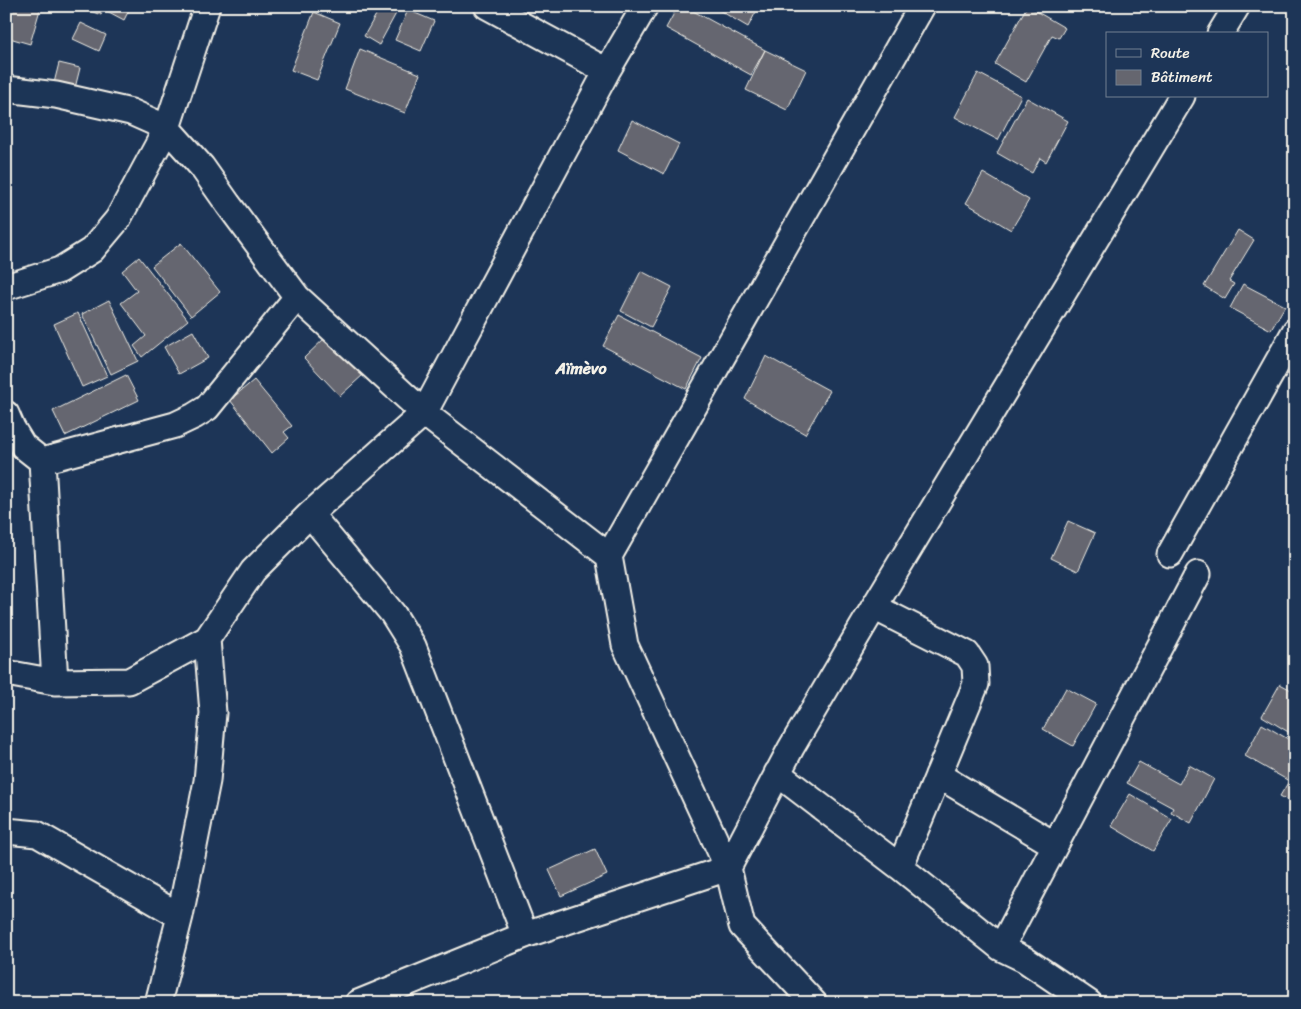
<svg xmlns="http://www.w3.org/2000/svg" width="1301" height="1009" font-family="Sriracha,sans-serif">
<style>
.building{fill:#65666f;stroke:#f4f1e8}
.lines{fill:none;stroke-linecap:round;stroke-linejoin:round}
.minor-casing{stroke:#f4f1e8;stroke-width:29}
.minor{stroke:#1d3557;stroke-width:25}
.labels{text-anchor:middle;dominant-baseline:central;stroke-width:4.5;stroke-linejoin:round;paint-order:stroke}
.quarter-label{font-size:16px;font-weight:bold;fill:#f4f1e8;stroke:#1d3557}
</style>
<rect width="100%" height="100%" fill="#1d3557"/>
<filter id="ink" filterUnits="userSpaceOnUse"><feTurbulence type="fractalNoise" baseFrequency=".02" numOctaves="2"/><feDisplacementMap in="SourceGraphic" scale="10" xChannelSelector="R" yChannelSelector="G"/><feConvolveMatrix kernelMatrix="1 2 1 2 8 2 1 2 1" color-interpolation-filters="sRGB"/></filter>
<g filter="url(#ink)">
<path class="building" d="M 12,6 L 41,6 L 30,44 L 6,37 L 6,25 Z
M 86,6 L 104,6 L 101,15 L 85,9 Z
M 109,6 L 131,6 L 124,20 L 107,11 Z
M 381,6 L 400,6 L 379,45 L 364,36 Z
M 678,6 L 684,6 L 765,50 L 751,75 L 666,28 Z
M 712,6 L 759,6 L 748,27 Z
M 1027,6 L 1065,28 L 1059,38 L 1052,35 L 1026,82 L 995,64 Z
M 408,10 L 434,21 L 421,51 L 395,40 Z
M 314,12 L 340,23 L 317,80 L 291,70 Z
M 81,23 L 106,35 L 99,51 L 73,39 Z
M 360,49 L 420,74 L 405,113 L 345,89 Z
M 765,50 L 806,70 L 787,110 L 746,90 Z
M 59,63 L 80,68 L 74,92 L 53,87 Z
M 978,73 L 1021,96 L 998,140 L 955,117 Z
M 1027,98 L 1068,121 L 1046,162 L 1040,158 L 1032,173 L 997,153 Z
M 632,120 L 679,144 L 664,174 L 618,150 Z
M 983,173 L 1029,200 L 1011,230 L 966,203 Z
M 1238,230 L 1254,240 L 1229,281 L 1234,284 L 1225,299 L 1204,286 Z
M 181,243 L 220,292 L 191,316 L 152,266 Z
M 139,257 L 188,320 L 142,357 L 134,346 L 146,336 L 121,303 L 137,291 L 122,271 Z
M 641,271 L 672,287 L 651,327 L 621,311 Z
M 1243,284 L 1285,306 L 1271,330 L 1230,308 Z
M 109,300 L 138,361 L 111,374 L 82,314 Z
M 78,313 L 107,376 L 82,387 L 54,324 Z
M 619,315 L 702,358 L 686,389 L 603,346 Z
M 193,331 L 208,358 L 179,374 L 164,347 Z
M 328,335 L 364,374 L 340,396 L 304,358 Z
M 766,356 L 830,391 L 805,434 L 745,399 Z
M 126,375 L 139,400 L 65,436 L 53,411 Z
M 254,380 L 292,426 L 284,432 L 289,438 L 272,453 L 230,400 Z
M 1068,521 L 1095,533 L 1078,571 L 1051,558 Z
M 1280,684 L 1295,692 L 1295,736 L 1262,716 Z
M 1066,688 L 1096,704 L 1073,746 L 1043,729 Z
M 1262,724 L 1295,743 L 1295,804 L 1280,796 L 1289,781 L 1245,756 Z
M 1139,762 L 1179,784 L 1189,765 L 1214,779 L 1191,823 L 1171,812 L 1173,808 L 1127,783 Z
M 1130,794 L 1172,819 L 1153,851 L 1111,826 Z
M 595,849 L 607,875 L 561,896 L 549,870 Z"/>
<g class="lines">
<defs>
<path id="minor" d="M 487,6 L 607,71
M 1220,34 L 1237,6
M 6,89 L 56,95 L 131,112 L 167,128 L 202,167 L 228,204 L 297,297 L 424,413 L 609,556 L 625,645 L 728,868 L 742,926 L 814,1003
M 6,287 L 60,270 L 92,250 L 118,219 L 167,128 L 207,6
M 6,414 L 12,428 L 23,446 L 42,461 L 55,682
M 42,461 L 175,425 L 194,416 L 207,408 L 297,297
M 310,514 L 393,614 L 413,646 L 525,935
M 1170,554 L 1295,331
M 609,556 L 922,6
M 874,607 L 967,654 L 975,666 L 976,684 L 900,867
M 6,673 L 55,682 L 129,681 L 207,639
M 777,773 L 900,867 L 1001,948 L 1024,959 L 1089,1003
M 938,775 L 1055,845
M 6,831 L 37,834 L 180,916
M 1001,948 L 1198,574
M 158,1003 L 180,916 L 207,781 L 213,713 L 207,639 L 253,571 L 310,514 L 424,413 L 607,71 L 645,6
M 358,1003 L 525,935 L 728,868 L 791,748 L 874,607 L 1182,96"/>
</defs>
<use href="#minor" class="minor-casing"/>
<use href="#minor" class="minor"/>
</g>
</g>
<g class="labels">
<g class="quarter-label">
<text x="581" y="368">Aïmèvo</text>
</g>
</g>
<rect width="1301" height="1009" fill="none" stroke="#1d3557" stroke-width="25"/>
<rect x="12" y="12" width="1276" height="984" fill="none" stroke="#f4f1e8" stroke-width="2" filter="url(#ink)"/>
<rect x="1106" y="32" width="162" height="65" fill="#1d3557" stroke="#738091"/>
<rect x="1116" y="49" width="25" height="8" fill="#1d3557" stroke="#738091"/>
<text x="1151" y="58" font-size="15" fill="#f4f1e8">Route</text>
<rect x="1116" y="70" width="25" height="15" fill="#65666f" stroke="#738091"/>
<text x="1151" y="82" font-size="15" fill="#f4f1e8">Bâtiment</text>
</svg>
